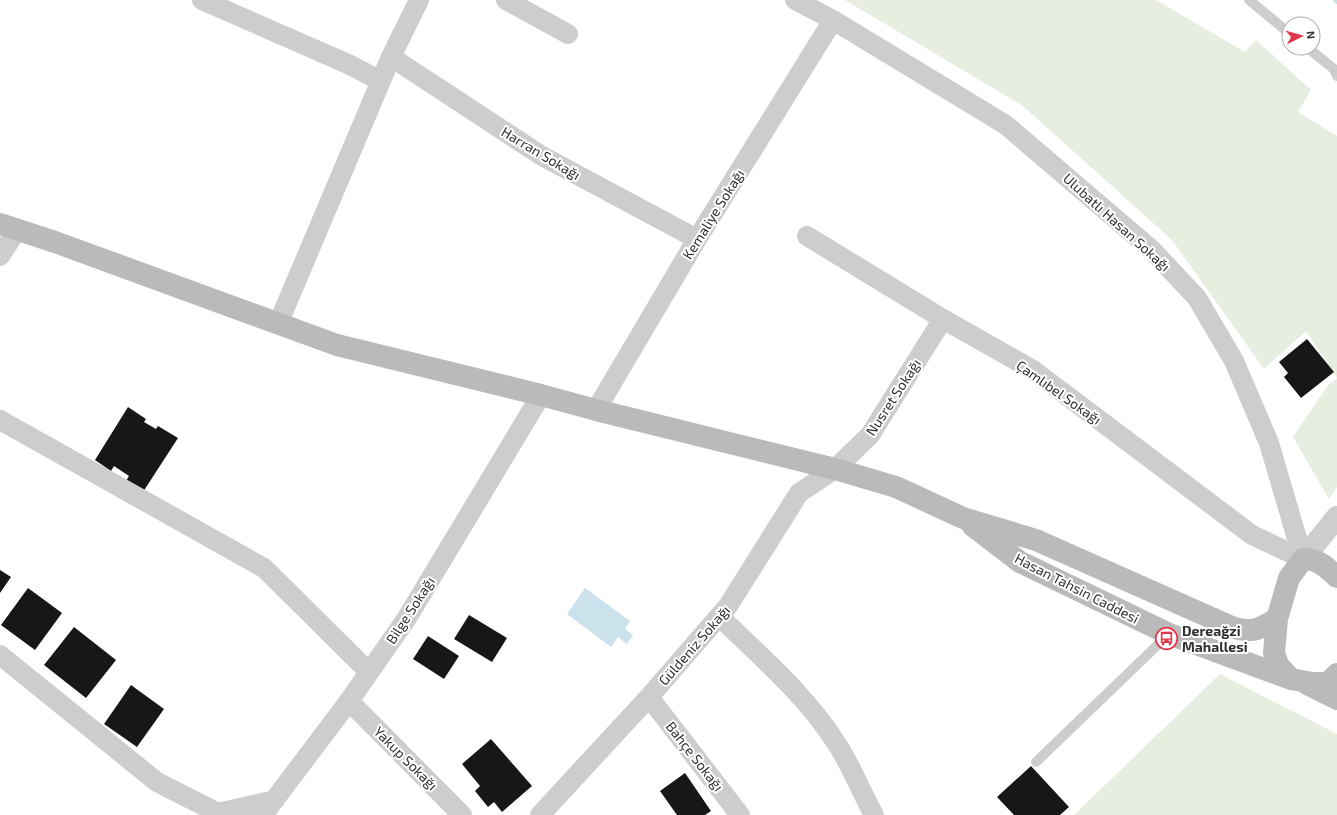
<svg xmlns="http://www.w3.org/2000/svg" width="1337" height="815" font-family="'Exo 2',sans-serif">
<style>
.green{fill:#e7eddf}
.water{fill:#cbe1ec}
.lines{fill:none;stroke-linecap:round;stroke-linejoin:round}
.stream{stroke:#cbe1ec;stroke-width:6}
.building{fill:#171717}
.service{stroke:#cdcdcd;stroke-width:10}
.minor{stroke:#cdcdcd;stroke-width:20}
.tertiary{stroke:#cdcdcd;stroke-width:22}
.secondary{stroke:#bababa;stroke-width:22}
.labels{text-anchor:middle;dominant-baseline:central;stroke-width:4;stroke-linejoin:round;paint-order:stroke}
.street-label{font-size:14px;fill:#303030;stroke:#fff}
.poi-label{font-size:14px;font-weight:bold;fill:#303030;stroke:#fff;text-anchor:start}
</style>
<rect width="100%" height="100%" fill="#fff"/>
<path class="green" d="M 845,0 L 1156,0 L 1245,52 L 1256,40 L 1311,90 L 1298,112 L 1337,136 L 1337,487 L 1329,499 L 1293,437 L 1328,385 L 1337,378 L 1306,331 L 1264,369 L 1172,240 L 1023,106 Z
M 1220,674 L 1337,734 L 1337,815 L 1074,815 Z"/>
<path class="water" d="M 585,588 L 630,621 L 625,629 L 633,635 L 627,644 L 618,637 L 611,647 L 567,614 Z"/>
<g class="lines">
<path class="stream" d="M 1336,0 L 1337,1"/>
</g>
<path class="building" d="M 1307,339 L 1334,372 L 1301,398 L 1284,377 L 1288,373 L 1279,362 Z
M 128,407 L 146,419 L 144,422 L 156,429 L 158,426 L 178,438 L 143,492 L 126,481 L 129,476 L 114,466 L 111,471 L 95,460 Z
M 0,570 L 11,577 L 0,593 Z
M 28,588 L 62,613 L 35,650 L 1,625 Z
M 469,615 L 507,638 L 492,662 L 454,639 Z
M 74,627 L 116,660 L 86,698 L 44,665 Z
M 428,636 L 459,656 L 444,679 L 413,659 Z
M 131,685 L 164,709 L 137,747 L 104,724 Z
M 491,739 L 532,786 L 502,812 L 494,802 L 488,807 L 475,791 L 480,786 L 462,764 Z
M 1031,766 L 1069,807 L 1060,815 L 1014,815 L 997,797 Z
M 685,773 L 711,811 L 705,815 L 677,815 L 660,791 Z"/>
<g class="lines">
<path class="service" d="M 1249,0 L 1289,33
M 1308,48 L 1334,69 L 1337,76
M 1036,762 L 1169,634"/>
<path class="minor" d="M 202,0 L 348,64 L 381,81
M 506,0 L 568,34
M 795,0 L 833,20 L 1006,125 L 1151,249 L 1197,298 L 1234,361 L 1269,443 L 1303,559
M 391,57 L 542,156 L 697,239
M 807,236 L 943,319 L 1033,370 L 1252,535 L 1303,559
M 0,256 L 17,230
M 278,324 L 391,57 L 419,0
M 596,410 L 697,239 L 833,20
M 0,420 L 264,568 L 369,672
M 719,616 C 761,657 806,695 837,744 C 852,767 861,792 874,815
M 0,655 L 157,782 L 218,813 L 275,800
M 649,697 L 740,815
M 349,701 L 462,815
M 263,815 L 349,701 L 407,618 L 541,395
M 540,815 L 649,697 L 728,606 L 799,493 L 835,469 L 870,435 L 943,319"/>
<path class="tertiary" d="M 1303,559 L 1337,517"/>
<path class="secondary" d="M 0,224 L 55,242 L 337,345 L 541,395 L 596,410 L 835,469 L 896,487 L 963,518 L 1036,540 L 1234,628 C 1255,633 1258,629 1277,619
M 973,526 L 1020,562 L 1169,634 L 1291,679 L 1313,683 L 1328,683 L 1337,674
M 1291,679 L 1278,665 L 1274,653 L 1277,619 L 1289,578 L 1303,559 C 1319,559 1326,567 1337,577
M 1307,684 L 1337,699"/>
</g>
<defs>
<symbol id="bus-ring" viewBox="-11 -11 22 22"><circle r="9.5" fill="#fff" stroke="#e3364a" stroke-width="1.5"/><path d="M-5-6H5V4H4V6H2V4H-2V6H-4V4H-5ZM-3.5-4V0h7V-4ZM-3.5 1.2v1.5H-2V1.2ZM2 1.2v1.5H3.5V1.2Z" fill="#e3364a"/></symbol>
</defs>
<g fill-rule="evenodd">
<use href="#bus-ring" x="1154" y="626" width="25" height="25"/>
</g>
<g class="labels">
<g class="street-label">
<text transform="translate(541 153) rotate(31)">Harran Sokağı</text>
<text transform="translate(713 214) rotate(-58)">Kemaliye Sokağı</text>
<text transform="translate(1117 222) rotate(42)">Ulubatlı Hasan Sokağı</text>
<text transform="translate(1059 392) rotate(35)">Çamlıbel Sokağı</text>
<text transform="translate(893 397) rotate(-57)">Nusret Sokağı</text>
<text transform="translate(1077 588) rotate(27)">Hasan Tahsin Caddesi</text>
<text transform="translate(410 610) rotate(-57)">Bilge Sokağı</text>
<text transform="translate(694 645) rotate(-49)">Güldeniz Sokağı</text>
<text transform="translate(695 756) rotate(52)">Bahçe Sokağı</text>
<text transform="translate(406 758) rotate(45)">Yakup Sokağı</text>
</g>
<g class="poi-label">
<text x="1182" y="630">Dereağzi<tspan x="1182" dy="16">Mahallesi</tspan></text>
</g>
</g>
<g transform="translate(1301 36) rotate(84)"><circle r="19" fill="#ffffff" stroke="#acacac"/>
<path d="M0-3L7 15L0 10L-7 15Z" fill="#e3364a"/>
<text y="-6" font-size="11" font-weight="bold" text-anchor="middle" fill="#303030">N</text>
</g>
</svg>
